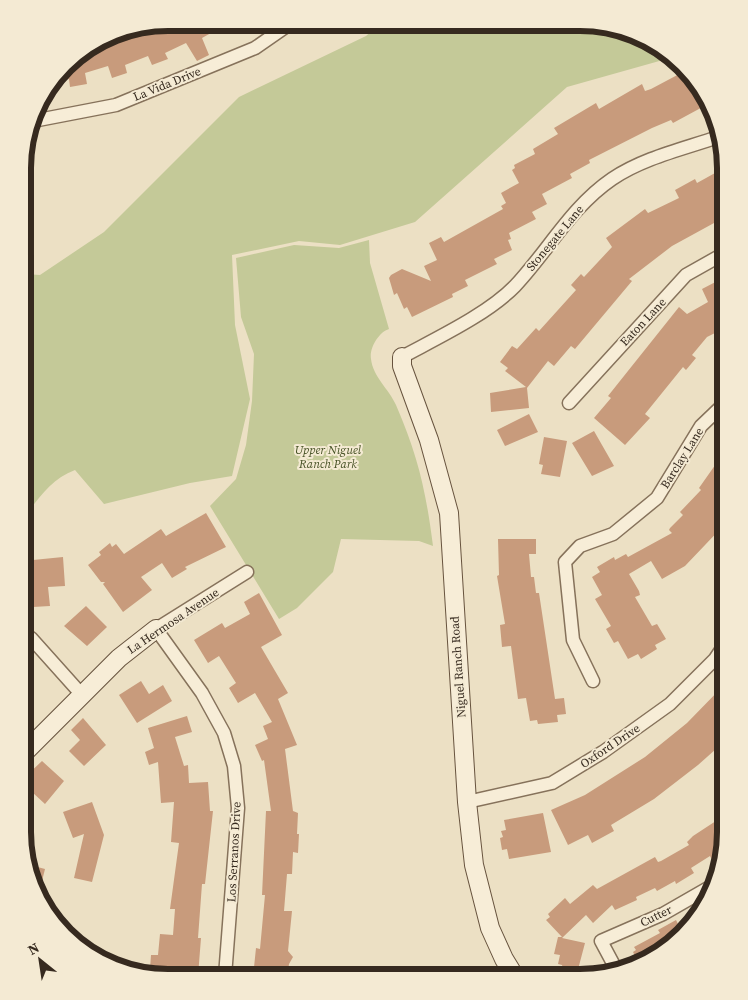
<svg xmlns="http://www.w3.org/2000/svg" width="748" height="1000" font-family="'Source Serif 4',serif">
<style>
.green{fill:#c4c998}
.building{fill:#c89b7c}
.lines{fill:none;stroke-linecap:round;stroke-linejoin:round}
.street-casing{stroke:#86725b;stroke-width:15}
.secondary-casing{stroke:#67533e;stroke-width:20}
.street{stroke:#f7edd7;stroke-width:12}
.secondary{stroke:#f7edd7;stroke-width:18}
.labels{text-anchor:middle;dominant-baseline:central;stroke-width:4;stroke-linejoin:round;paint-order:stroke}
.street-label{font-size:12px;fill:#362a1f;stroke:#f4ead3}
.park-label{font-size:12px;font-style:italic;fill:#475226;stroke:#f4ead3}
.rim{fill:none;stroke:#362a1f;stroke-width:6}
</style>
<rect width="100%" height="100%" fill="#ece0c4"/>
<path class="green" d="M 381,23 L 599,24 L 661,47 L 670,58 L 567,87 L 415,222 L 340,245 L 299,241 L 232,255 L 235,325 L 250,399 L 232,476 L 190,483 L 104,504 L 75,470 C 51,479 38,499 23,519 L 24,274 L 40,275 L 104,232 L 239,97 L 366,36 Z
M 369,240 L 370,263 L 389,329 C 379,332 369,348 371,359 C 373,377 389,389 396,405 C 418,456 426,491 433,546 L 419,541 L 341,539 L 333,572 L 297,608 L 279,619 L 210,506 L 236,479 L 246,445 L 252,401 L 254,354 L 241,317 L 236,258 L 294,245 L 339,248 Z"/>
<path class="building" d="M 168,22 L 229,23 L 202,38 L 209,55 L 197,61 L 186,43 L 165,53 L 168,59 L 152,65 L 148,56 L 125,65 L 127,73 L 112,78 L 108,66 L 85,73 L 87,84 L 70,87 L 69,79 L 52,83 L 72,59 L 100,43 L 101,44 L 115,40 L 153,25 L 154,29 Z
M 683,72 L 710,103 L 673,123 L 671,120 L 652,128 L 589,160 L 590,163 L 570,174 L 572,178 L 542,194 L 547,204 L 532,212 L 536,219 L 509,233 L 511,239 L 508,240 L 512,250 L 494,259 L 497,264 L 465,280 L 468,286 L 452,294 L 453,297 L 412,317 L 407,307 L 404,309 L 397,293 L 394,295 L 389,278 L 391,275 L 402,269 L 431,281 L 424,266 L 437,260 L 429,243 L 441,237 L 444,242 L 503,209 L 501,206 L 506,203 L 501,193 L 519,183 L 512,170 L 515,168 L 514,165 L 535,154 L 533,149 L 558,134 L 554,128 L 596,103 L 599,109 L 642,84 L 645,91 L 651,89 Z
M 715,173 L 718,179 L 725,175 L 725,217 L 672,246 L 629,279 L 632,281 L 575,349 L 571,346 L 554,366 L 548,361 L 527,388 L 529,408 L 491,412 L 490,393 L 526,387 L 505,371 L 508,368 L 500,362 L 512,346 L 517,349 L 536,328 L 539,331 L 576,290 L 571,285 L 581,274 L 584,277 L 612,247 L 606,238 L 645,209 L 648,213 L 679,198 L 675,190 L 695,179 L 697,183 Z
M 725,277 L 725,328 L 707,337 L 692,355 L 696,358 L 686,370 L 683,367 L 645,414 L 650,418 L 625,445 L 594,418 L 611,398 L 608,396 L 679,307 L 687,314 L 708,302 L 702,289 Z
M 529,414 L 538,432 L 505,446 L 497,430 Z
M 594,431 L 614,466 L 592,476 L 572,443 Z
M 544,437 L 567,441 L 560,477 L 541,474 L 543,465 L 539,464 Z
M 725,451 L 725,524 L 685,566 L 662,579 L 651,561 L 629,574 L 639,591 L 640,595 L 635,597 L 652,626 L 657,624 L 666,639 L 655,645 L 657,649 L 641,659 L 638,654 L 628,659 L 618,641 L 614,643 L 606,629 L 611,626 L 595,599 L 602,595 L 592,577 L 600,572 L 597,567 L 614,557 L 615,560 L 626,554 L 628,557 L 672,533 L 669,530 L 670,528 L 683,515 L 680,512 L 701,490 L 699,488 Z
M 206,513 L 226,547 L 185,567 L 187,569 L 172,578 L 162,563 L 141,577 L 152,590 L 123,612 L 103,584 L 105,582 L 101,582 L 88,565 L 101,555 L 99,552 L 110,543 L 112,547 L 116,544 L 124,554 L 161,529 L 166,536 Z
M 498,539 L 536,539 L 536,554 L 529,554 L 531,577 L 534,577 L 536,593 L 539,593 L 555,699 L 564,698 L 566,714 L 557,715 L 558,722 L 538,724 L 537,720 L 530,721 L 526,698 L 518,699 L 511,646 L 502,647 L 500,625 L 505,624 L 497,576 L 499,575 Z
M 63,557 L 65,586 L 48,587 L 50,606 L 33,607 L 31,585 L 23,587 L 23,561 Z
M 259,593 L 282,635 L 261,647 L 288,693 L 278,699 L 297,745 L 285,749 L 293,811 L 298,813 L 297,834 L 299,834 L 298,853 L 293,852 L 292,874 L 287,874 L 284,911 L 292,911 L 288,951 L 293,957 L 289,964 L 287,977 L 253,977 L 256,948 L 260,949 L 265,895 L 262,895 L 266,811 L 271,811 L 264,760 L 262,761 L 255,745 L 268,739 L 263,726 L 272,722 L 255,693 L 238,703 L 229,688 L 236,683 L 219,656 L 208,663 L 194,640 L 222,623 L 225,628 L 250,614 L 244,602 Z
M 86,606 L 107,627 L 87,646 L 64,626 Z
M 141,681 L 149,694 L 163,685 L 172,701 L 137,723 L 119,695 Z
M 725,684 L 725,741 L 698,765 L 654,799 L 611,825 L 614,831 L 592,843 L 588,835 L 568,845 L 551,810 L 585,795 L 645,757 L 687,723 Z
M 187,716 L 192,732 L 175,737 L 184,766 L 188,765 L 189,783 L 208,782 L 210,811 L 213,811 L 205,884 L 202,884 L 198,938 L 201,938 L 198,976 L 175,975 L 176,971 L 150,969 L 151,955 L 158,955 L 160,934 L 173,935 L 175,909 L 170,909 L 179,843 L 171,842 L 174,802 L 161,803 L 158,762 L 149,765 L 145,752 L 154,748 L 148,728 Z
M 83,718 L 106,745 L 84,766 L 69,751 L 80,740 L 71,730 Z
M 42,761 L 64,781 L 45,804 L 32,792 L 23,802 L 23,779 Z
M 92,802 L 104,835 L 92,882 L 74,878 L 84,834 L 73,838 L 63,812 Z
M 543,813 L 551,852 L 509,859 L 507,849 L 502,850 L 500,838 L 503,837 L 501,831 L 506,830 L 504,820 Z
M 725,815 L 725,841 L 721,855 L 712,860 L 710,856 L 691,868 L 694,873 L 676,884 L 675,881 L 657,891 L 655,888 L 636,897 L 637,900 L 615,910 L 612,905 L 593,923 L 586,915 L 562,938 L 585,943 L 576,977 L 566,977 L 562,965 L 558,964 L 560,955 L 554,954 L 558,937 L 562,937 L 546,920 L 550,917 L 548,914 L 565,898 L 570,904 L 593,885 L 597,889 L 655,857 L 658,862 L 661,861 L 689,845 L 687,842 L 693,836 Z
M 30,865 L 45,869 L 38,897 L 38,896 Z
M 676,920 L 681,930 L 644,962 L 639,964 L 633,952 L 636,950 L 634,947 L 660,933 L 658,930 Z"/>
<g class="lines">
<defs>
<path id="street" d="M 33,121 L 116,105 L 255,48 L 291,23
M 402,357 C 437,338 488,314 515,286 C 548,251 571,207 612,179 C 643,158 683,149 718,137
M 569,403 L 686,275 L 725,253
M 31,638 L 82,695
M 593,681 L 573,640 L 565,562 L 580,546 L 613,534 L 657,498 L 701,426 L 725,403
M 467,802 L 552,783 L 603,752 L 670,704 L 715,659 L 725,644
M 23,836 L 26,838
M 616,969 L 601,941 L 663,914 L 710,887
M 225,976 L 238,808 L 234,766 L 224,733 L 202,693 L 156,629 L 247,572"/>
<path id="secondary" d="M 402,357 L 402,366 L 429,440 L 449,513 L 467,802 L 474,865 L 490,928 L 504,959 L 515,977
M 23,754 L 119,658 L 156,629"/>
</defs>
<use href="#street" class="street-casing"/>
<use href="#secondary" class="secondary-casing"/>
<use href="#street" class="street"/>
<use href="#secondary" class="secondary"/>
</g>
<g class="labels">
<g class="street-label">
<text transform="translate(167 84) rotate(-22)">La Vida Drive</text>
<text transform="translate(555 238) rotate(-50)">Stonegate Lane</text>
<text transform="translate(643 322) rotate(-47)">Eaton Lane</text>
<text transform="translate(682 458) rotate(-58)">Barclay Lane</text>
<text transform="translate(173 621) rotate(-34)">La Hermosa Avenue</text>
<text transform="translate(458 667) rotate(-94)">Niguel Ranch Road</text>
<text transform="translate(610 746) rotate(-34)">Oxford Drive</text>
<text transform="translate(234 852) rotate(-87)">Los Serranos Drive</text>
<text transform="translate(656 916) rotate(-26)">Cutter</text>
</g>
<g class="park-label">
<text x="328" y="450">Upper Niguel<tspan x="328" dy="14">Ranch Park</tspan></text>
</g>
</g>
<path d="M0 0H748V1000H0ZM168 31H580A137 137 0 0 1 717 168V832A137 137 0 0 1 580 969H168A137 137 0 0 1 31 832V168A137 137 0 0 1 168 31Z" fill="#f4ead3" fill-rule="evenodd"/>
<path class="rim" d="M168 31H580A137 137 0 0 1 717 168V832A137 137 0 0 1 580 969H168A137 137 0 0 1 31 832V168A137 137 0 0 1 168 31Z"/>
<g transform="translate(40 960) rotate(330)" stroke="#f4ead3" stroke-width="4" paint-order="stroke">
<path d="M0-4L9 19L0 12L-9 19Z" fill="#362a1f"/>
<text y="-8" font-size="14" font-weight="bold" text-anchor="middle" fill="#362a1f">N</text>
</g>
</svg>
